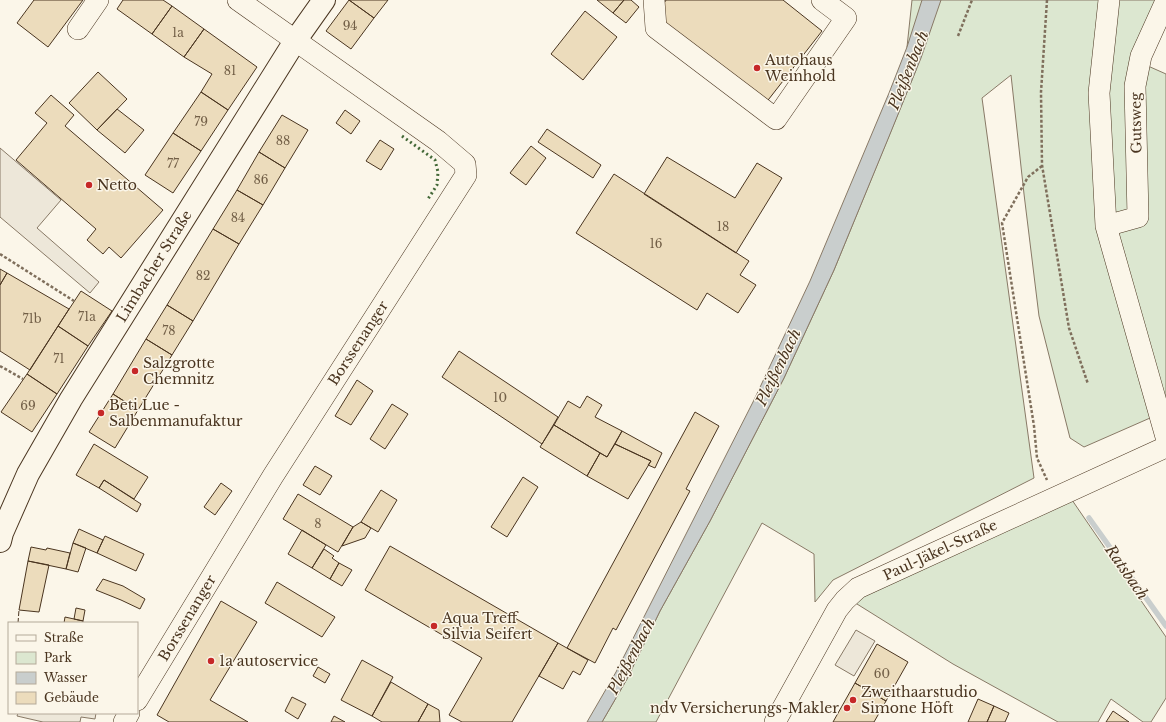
<svg xmlns="http://www.w3.org/2000/svg" width="1166" height="722" font-family="'Libre Baskerville',serif">
<style>
.green{fill:#dce7d0;stroke:#887966}
.parking{fill:#ede7d9;stroke:#887966}
.water{fill:#c9cecd;stroke:#887966}
.lines{fill:none;stroke-linecap:round;stroke-linejoin:round}
.stream{stroke:#c9cecd;stroke-width:5.5}
.building{fill:#ecdcbc;stroke:#4a3520}
.minor-casing{stroke:#4a3520;stroke-width:22}
.major-casing{stroke:#4a3520;stroke-width:24}
.path{stroke:#7f6f5c;stroke-width:2.5;stroke-dasharray:3 2;stroke-linecap:butt}
.minor{stroke:#fbf6e9;stroke-width:21}
.major{stroke:#fbf6e9;stroke-width:22}
.hedge{stroke:#436837;stroke-width:3;stroke-dasharray:2 3;stroke-linecap:butt}
.fence{stroke:#4a3520;stroke-width:1;stroke-dasharray:5 2;stroke-linecap:butt}
.poi-dot{fill:#c62828;stroke:#fbf6e9;stroke-width:1.5}
.labels{text-anchor:middle;dominant-baseline:central;stroke-width:3;stroke-linejoin:round;paint-order:stroke}
.number-label{font-size:12px;fill:#725f47}
.poi-label{font-size:14px;fill:#4a3520;stroke:#fbf6e9;text-anchor:start}
.street-label{font-size:14px;fill:#4a3520;stroke:#fbf6e9}
.water-label{font-size:15px;font-style:italic;fill:#4a3520;stroke:#fbf6e9}
</style>
<rect width="100%" height="100%" fill="#fbf6e9"/>
<path class="green" d="M 912,0 L 1166,0 L 1148,66 L 1166,74 L 1166,411 L 1084,447 L 1070,438 L 1039,316 L 1024,194 L 1011,75 L 982,98 L 1034,478 L 833,580 L 815,602 L 814,554 L 762,523 L 656,722 L 602,722 L 627,679 L 660,611 L 710,521 L 784,378 L 834,270 L 916,70 L 907,47 Z
M 1072,500 L 1166,637 L 1166,698 L 1151,722 L 1143,722 L 1111,699 L 1098,722 L 1058,722 L 953,664 L 849,599 Z"/>
<path class="parking" d="M 0,148 L 61,200 L 37,228 L 99,282 L 90,293 L 0,217 Z
M 856,630 L 875,641 L 854,676 L 835,665 Z
M 18,713 L 96,713 L 95,719 L 81,717 L 80,722 L 43,722 L 17,716 Z"/>
<path class="water" d="M 922,0 L 941,0 L 921,58 L 888,139 L 834,270 L 784,378 L 710,521 L 660,611 L 627,679 L 602,722 L 587,722 L 616,672 L 754,400 L 810,281 L 889,93 L 907,47 Z"/>
<g class="lines">
<path class="stream" d="M 1089,518 L 1166,626"/>
</g>
<path class="building" d="M 34,0 L 83,0 L 48,47 L 17,23 Z
M 123,0 L 163,0 L 172,6 L 152,34 L 117,9 Z
M 349,0 L 388,0 L 374,18 Z
M 349,0 L 374,18 L 351,49 L 326,31 Z
M 597,0 L 624,0 L 613,13 Z
M 624,0 L 631,0 L 639,7 L 626,23 L 613,13 Z
M 666,0 L 783,0 L 822,31 L 765,104 L 666,24 L 663,5 Z
M 172,6 L 204,29 L 184,57 L 152,34 Z
M 585,11 L 617,37 L 583,80 L 551,54 Z
M 204,29 L 257,67 L 228,110 L 201,92 L 212,74 L 184,57 Z
M 98,72 L 127,99 L 97,130 L 69,103 Z
M 201,92 L 228,110 L 201,151 L 173,133 Z
M 51,95 L 74,115 L 65,126 L 163,210 L 121,258 L 109,247 L 103,254 L 87,240 L 96,229 L 16,160 L 47,123 L 35,113 Z
M 117,109 L 144,130 L 125,153 L 97,130 Z
M 345,110 L 360,121 L 351,134 L 336,123 Z
M 282,115 L 308,130 L 285,168 L 259,152 Z
M 547,129 L 601,165 L 593,178 L 538,142 Z
M 173,133 L 201,151 L 173,193 L 145,175 Z
M 380,140 L 394,149 L 381,170 L 366,161 Z
M 531,146 L 546,158 L 526,185 L 510,173 Z
M 259,152 L 285,168 L 263,205 L 237,190 Z
M 667,157 L 735,198 L 757,163 L 782,178 L 736,253 L 644,194 Z
M 614,174 L 749,261 L 740,275 L 756,285 L 738,313 L 707,293 L 697,310 L 576,233 Z
M 237,190 L 263,205 L 239,244 L 213,229 Z
M 213,229 L 239,244 L 193,321 L 167,305 Z
M 0,269 L 7,273 L 0,285 Z
M 7,273 L 69,309 L 30,370 L 0,351 L 0,285 Z
M 81,291 L 112,311 L 88,346 L 58,326 Z
M 167,305 L 193,321 L 172,355 L 146,339 Z
M 58,326 L 88,346 L 57,394 L 27,374 Z
M 146,339 L 172,355 L 138,410 L 113,394 Z
M 459,351 L 558,417 L 542,444 L 442,377 Z
M 27,374 L 57,394 L 32,432 L 1,412 Z
M 357,380 L 373,391 L 351,425 L 335,416 Z
M 113,394 L 138,410 L 115,448 L 89,432 Z
M 587,396 L 602,405 L 595,417 L 622,431 L 607,457 L 554,425 L 568,401 L 580,408 Z
M 392,404 L 408,414 L 385,449 L 370,439 Z
M 695,412 L 719,426 L 686,489 L 690,491 L 616,630 L 613,628 L 595,663 L 567,648 Z
M 554,425 L 600,453 L 587,476 L 540,447 Z
M 622,431 L 662,453 L 655,468 L 648,465 L 651,461 L 615,444 Z
M 94,444 L 148,477 L 134,499 L 104,480 L 99,488 L 76,475 Z
M 615,444 L 651,461 L 628,499 L 587,476 L 600,453 L 607,457 Z
M 315,466 L 332,476 L 320,495 L 303,485 Z
M 523,477 L 538,487 L 507,537 L 491,527 Z
M 104,480 L 141,504 L 137,512 L 99,488 Z
M 221,483 L 232,491 L 215,515 L 204,507 Z
M 381,490 L 397,500 L 378,532 L 361,522 Z
M 298,494 L 353,527 L 338,552 L 283,519 Z
M 361,522 L 371,528 L 365,538 L 342,546 L 353,527 Z
M 79,529 L 103,540 L 97,553 L 73,543 Z
M 302,530 L 326,545 L 312,568 L 288,554 Z
M 105,536 L 144,554 L 136,571 L 97,553 Z
M 73,543 L 86,548 L 78,572 L 66,569 Z
M 390,546 L 558,643 L 512,722 L 462,722 L 449,715 L 482,658 L 365,590 Z
M 31,547 L 46,550 L 47,548 L 70,553 L 66,569 L 28,561 Z
M 324,549 L 334,556 L 332,558 L 339,563 L 330,579 L 312,568 Z
M 28,561 L 49,565 L 39,612 L 19,610 Z
M 339,563 L 352,570 L 342,586 L 330,579 Z
M 103,579 L 123,586 L 145,599 L 140,609 L 121,600 L 96,590 Z
M 277,582 L 335,617 L 322,637 L 265,603 Z
M 221,601 L 257,622 L 210,700 L 248,722 L 169,722 L 157,715 Z
M 76,608 L 85,610 L 83,621 L 74,619 Z
M 65,617 L 83,621 L 83,623 L 64,623 Z
M 558,643 L 588,660 L 580,675 L 573,671 L 563,689 L 539,676 Z
M 877,644 L 908,662 L 886,701 L 855,683 Z
M 362,660 L 393,677 L 372,716 L 341,700 Z
M 318,667 L 330,674 L 325,683 L 313,676 Z
M 391,682 L 428,704 L 418,722 L 382,722 L 372,716 Z
M 855,683 L 886,701 L 874,722 L 833,722 Z
M 292,697 L 306,704 L 298,719 L 285,711 Z
M 978,699 L 994,706 L 987,722 L 968,722 Z
M 428,704 L 439,710 L 440,722 L 418,722 Z
M 994,706 L 1009,713 L 1005,722 L 987,722 Z
M 1113,711 L 1129,722 L 1106,722 Z
M 334,716 L 345,722 L 331,722 Z"/>
<g class="lines">
<defs>
<path id="minor" d="M 654,0 L 656,28 L 776,119 L 846,18 L 822,0
M 1109,0 L 1099,93 L 1106,226 L 1166,437
M 78,29 L 98,0
M 1106,226 L 1138,217 L 1135,86 L 1141,56 L 1166,1
M 137,700 L 273,476 L 466,175 L 465,164 L 438,141 L 238,0
M 124,722 L 129,713
M 775,722 L 837,610 L 845,600 L 858,588 L 1166,447"/>
<path id="major" d="M 0,541 L 2,533 L 28,474 L 71,399 L 295,41 L 324,0"/>
</defs>
<use href="#minor" class="minor-casing"/>
<use href="#major" class="major-casing"/>
<path class="path" d="M 1047,0 L 1041,92 L 1042,165 L 1069,328 L 1088,384
M 958,36 L 972,0
M 1042,166 L 1028,177 L 1002,223 L 1034,426 L 1037,458 L 1047,480
M 0,254 L 74,301
M 0,366 L 23,379"/>
<use href="#minor" class="minor"/>
<use href="#major" class="major"/>
<path class="hedge" d="M 402,136 L 435,160 L 438,172 L 437,185 L 428,199"/>
<path class="fence" d="M 18,623 L 19,610"/>
</g>
<g class="poi-dot">
<circle cx="757" cy="68" r="4"/>
<circle cx="89" cy="185" r="4"/>
<circle cx="135" cy="371" r="4"/>
<circle cx="101" cy="413" r="4"/>
<circle cx="434" cy="626" r="4"/>
<circle cx="211" cy="661" r="4"/>
<circle cx="853" cy="700" r="4"/>
<circle cx="847" cy="708" r="4"/>
</g>
<g class="labels">
<g class="number-label">
<text x="350" y="25">94</text>
<text x="178" y="32">1a</text>
<text x="230" y="70">81</text>
<text x="201" y="121">79</text>
<text x="283" y="140">88</text>
<text x="173" y="163">77</text>
<text x="261" y="179">86</text>
<text x="238" y="217">84</text>
<text x="723" y="226">18</text>
<text x="656" y="243">16</text>
<text x="203" y="275">82</text>
<text x="87" y="316">71a</text>
<text x="32" y="318">71b</text>
<text x="169" y="330">78</text>
<text x="59" y="358">71</text>
<text x="500" y="397">10</text>
<text x="28" y="405">69</text>
<text x="318" y="523">8</text>
<text x="882" y="673">60</text>
</g>
<g class="poi-label">
<text x="765" y="60">Autohaus<tspan x="765" dy="16">Weinhold</tspan></text>
<text x="97" y="185">Netto</text>
<text x="143" y="363">Salzgrotte<tspan x="143" dy="16">Chemnitz</tspan></text>
<text x="109" y="405">Beti Lue -<tspan x="109" dy="16">Salbenmanufaktur</tspan></text>
<text x="442" y="618">Aqua Treff<tspan x="442" dy="16">Silvia Seifert</tspan></text>
<text x="219" y="661">1a autoservice</text>
<text x="861" y="692">Zweithaarstudio<tspan x="861" dy="16">Simone Höft</tspan></text>
<text x="839" y="708" text-anchor="end">ndv Versicherungs-Makler</text>
</g>
<g class="street-label">
<text transform="translate(1136 123) rotate(-91)">Gutsweg</text>
<text transform="translate(154 266) rotate(-58)">Limbacher Straße</text>
<text transform="translate(358 343) rotate(-57)">Borssenanger</text>
<text transform="translate(940 550) rotate(-25)">Paul-Jäkel-Straße</text>
<text transform="translate(187 618) rotate(-59)">Borssenanger</text>
</g>
<g class="water-label">
<text transform="translate(908 70) rotate(-68)">Pleißenbach</text>
<text transform="translate(778 367) rotate(-64)">Pleißenbach</text>
<text transform="translate(1127 572) rotate(55)">Ratsbach</text>
<text transform="translate(631 656) rotate(-62)">Pleißenbach</text>
</g>
</g>
<rect x="8" y="622" width="130" height="92" fill="#fbf6e9" stroke="#b4a999"/>
<rect x="16" y="635" width="20" height="6" fill="#fbf6e9" stroke="#b4a999"/>
<text x="44" y="642" font-size="12" fill="#4a3520">Straße</text>
<rect x="16" y="652" width="20" height="12" fill="#dce7d0" stroke="#b4a999"/>
<text x="44" y="662" font-size="12" fill="#4a3520">Park</text>
<rect x="16" y="672" width="20" height="12" fill="#c9cecd" stroke="#b4a999"/>
<text x="44" y="682" font-size="12" fill="#4a3520">Wasser</text>
<rect x="16" y="692" width="20" height="12" fill="#ecdcbc" stroke="#b4a999"/>
<text x="44" y="702" font-size="12" fill="#4a3520">Gebäude</text>
</svg>
